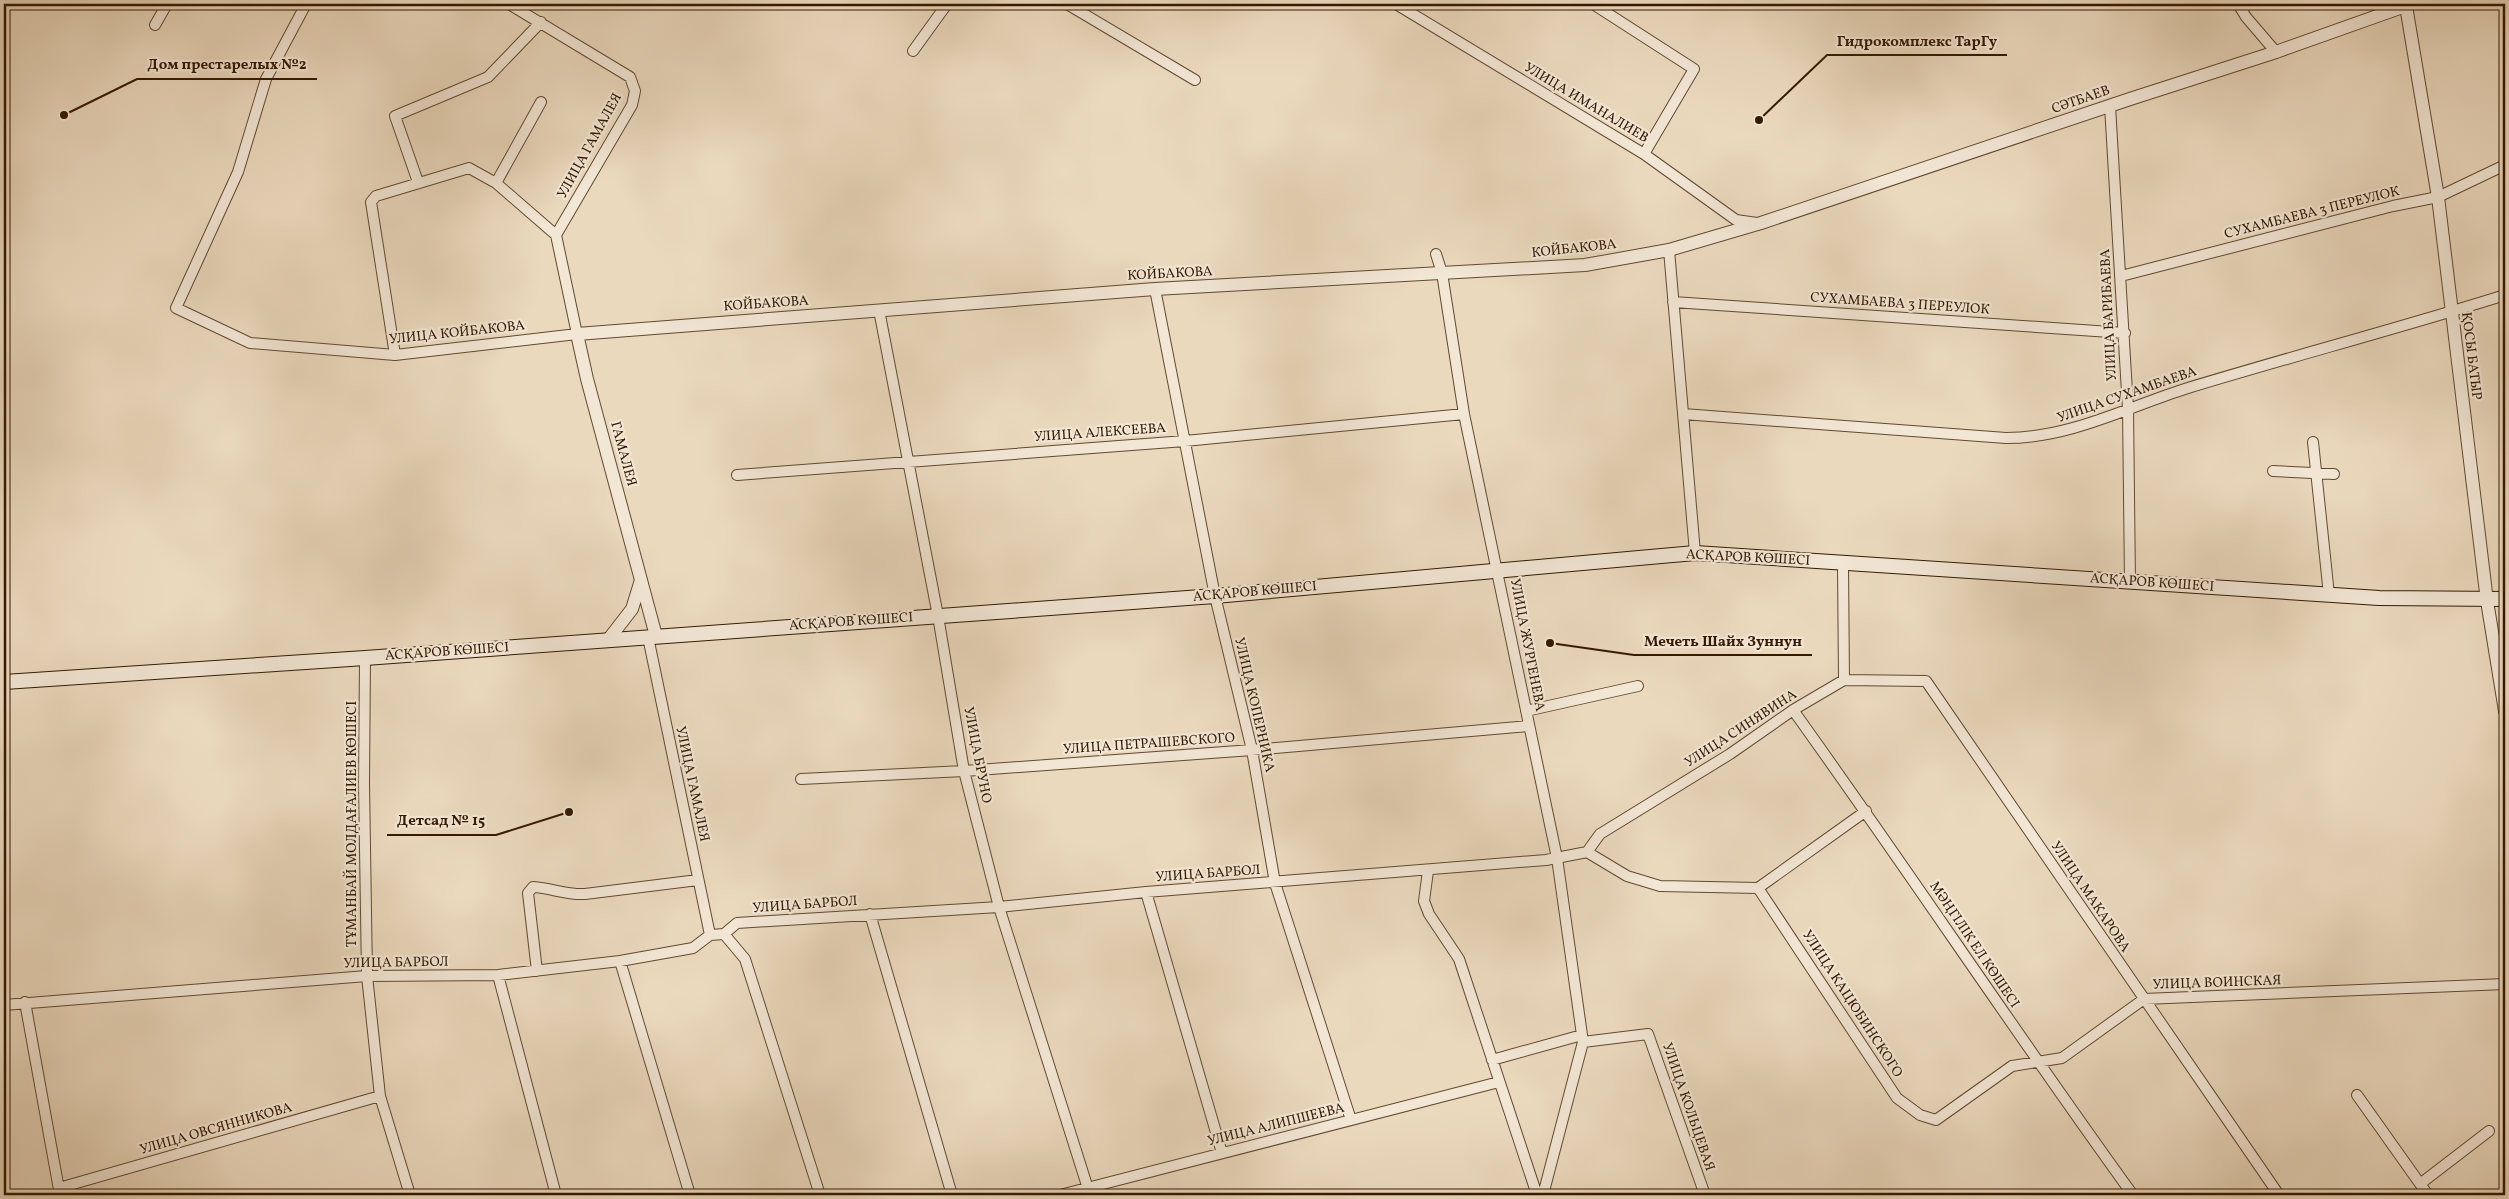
<svg xmlns="http://www.w3.org/2000/svg" width="2509" height="1199" font-family="Vollkorn,serif">
<style>
.lines{fill:none;stroke-linecap:round;stroke-linejoin:round}
.minor-casing{stroke:#624930;stroke-width:12}
.tertiary-casing{stroke:#624930;stroke-width:14}
.secondary-casing{stroke:#341900;stroke-width:16}
.minor{stroke:#f2e6d5;stroke-width:10}
.tertiary{stroke:#f2e6d5;stroke-width:12}
.secondary{stroke:#f2e6d5;stroke-width:14}
.labels{text-anchor:middle;dominant-baseline:central;stroke-width:4.5;stroke-linejoin:round;paint-order:stroke}
.street-label{font-size:14px;fill:#341900;stroke:#f2e6d5}
.leader{fill:none;stroke:#341900;stroke-width:2}
.callout-dot{fill:#341900;stroke:#f2e6d5;stroke-width:2}
.callout-label{font-size:15px;text-anchor:middle;font-weight:bold;fill:#341900;stroke:#f2e6d5;stroke-width:4.5;stroke-linejoin:round;paint-order:stroke}
</style>
<rect width="100%" height="100%" fill="#ebd9be"/>
<filter id="stains"><feTurbulence type="fractalNoise" baseFrequency=".004" numOctaves="4"/><feColorMatrix values="0 0 0 0 .2 0 0 0 0 .09 0 0 0 0 .02 0 0 0 .5 -.17"/></filter>
<radialGradient id="worn" r=".72"><stop offset=".6" stop-color="#630" stop-opacity="0"/><stop offset="1" stop-color="#630" stop-opacity=".3"/></radialGradient>
<g class="lines">
<defs>
<path id="minor" d="M 306,4 L 266,79 L 238,172 L 176,308 L 250,343 L 395,355 L 577,334 L 556,235 L 632,105 L 635,91 L 630,77 L 509,4
M 1067,4 L 1195,80
M 1396,4 L 1644,154 L 1736,220 L 1757,223
M 1593,4 L 1694,69 L 1644,154
M 2238,4 L 2246,17 L 2276,52
M 155,25 L 167,4
M 913,51 L 947,4
M 2110,106 L 2128,409 L 2130,582
M 418,182 L 395,116 L 488,77 L 541,22
M 496,183 L 541,102
M 1669,250 L 1695,553
M 1436,254 L 1442,273 L 1464,414 L 1557,858 L 1583,1042 L 1543,1195
M 2121,276 L 2393,206 L 2438,197 L 2505,165
M 1155,289 L 1215,596 L 1252,750 L 1275,883 L 1351,1120
M 1673,302 L 2125,333
M 879,310 L 938,616 L 964,771 L 999,907 L 1090,1195
M 395,355 L 371,202 L 376,196 L 469,168 L 496,183 L 556,235
M 1683,414 L 2006,438 C 2071,438 2127,407 2188,388 C 2293,356 2400,328 2505,295
M 2313,442 L 2329,595
M 2273,471 L 2334,474
M 737,475 L 1185,441 L 1464,414
M 648,637 L 710,935
M 365,658 L 364,784 L 367,976 L 380,1096 L 410,1195
M 1844,680 L 1926,681 L 2279,1195
M 1793,710 C 1908,870 2017,1035 2133,1195
M 1526,711 L 1638,686
M 801,779 L 964,771 L 1252,750 L 1529,726
M 1587,852 L 1627,876 L 1660,886 L 1758,888 L 1866,811
M 1428,871 L 1424,901 L 1429,914 L 1459,959 L 1537,1195
M 1758,888 L 1897,1098 L 1920,1115 L 1936,1120 L 2012,1066 L 2062,1058 L 2144,999 L 2505,984
M 1146,892 L 1222,1153
M 870,914 L 952,1195
M 724,934 L 745,959 L 820,1195
M 620,961 L 690,1195
M 537,971 L 528,893 L 533,887 C 552,888 565,895 585,894 L 698,880
M 498,975 L 556,1195
M 25,1002 L 60,1195
M 4,1005 L 367,976 L 498,975 L 620,961 L 693,948 L 710,935 L 724,934 L 737,923 L 999,907 L 1146,892 L 1546,860 L 1587,852 L 1600,834 L 1730,754 L 1793,710 L 1844,680 L 1843,564
M 1583,1042 L 1648,1034 L 1705,1195
M 1492,1060 L 1582,1035
M 2357,1095 L 2428,1195
M 2420,1184 L 2489,1131
M 59,1188 L 380,1096
M 1060,1195 L 1499,1082"/>
<path id="tertiary" d="M 2406,6 L 2438,197 L 2487,601 L 2505,711
M 656,636 L 587,379 L 577,334 L 1155,289 L 1585,265 L 1669,250 L 1761,223 L 2130,99 L 2276,52 L 2411,4
M 608,640 L 632,609 L 641,580"/>
<path id="secondary" d="M 4,682 L 365,658 L 1215,596 L 1695,553 L 2379,598 L 2505,599"/>
</defs>
<use href="#minor" class="minor-casing"/>
<use href="#tertiary" class="tertiary-casing"/>
<use href="#secondary" class="secondary-casing"/>
<use href="#minor" class="minor"/>
<use href="#tertiary" class="tertiary"/>
<use href="#secondary" class="secondary"/>
</g>
<g class="labels">
<g class="street-label">
<text transform="translate(2081 100) rotate(-19)">СӘТБАЕВ</text>
<text transform="translate(1586 103) rotate(31)">УЛИЦА ИМАНАЛИЕВ</text>
<text transform="translate(590 146) rotate(-61)">УЛИЦА ГАМАЛЕЯ</text>
<text transform="translate(2312 213) rotate(-14)">СУХАМБАЕВА 3 ПЕРЕУЛОК</text>
<text transform="translate(1574 249) rotate(-6)">КОЙБАКОВА</text>
<text transform="translate(1170 274) rotate(-3)">КОЙБАКОВА</text>
<text transform="translate(766 304) rotate(-4)">КОЙБАКОВА</text>
<text transform="translate(1900 304) rotate(4)">СУХАМБАЕВА 3 ПЕРЕУЛОК</text>
<text transform="translate(2109 315) rotate(-93)">УЛИЦА БАРИБАЕВА</text>
<text transform="translate(457 333) rotate(-6)">УЛИЦА КОЙБАКОВА</text>
<text transform="translate(2471 356) rotate(83)">ҚОСЫ БАТЫР</text>
<text transform="translate(2127 395) rotate(-19)">УЛИЦА СУХАМБАЕВА</text>
<text transform="translate(1100 433) rotate(-4)">УЛИЦА АЛЕКСЕЕВА</text>
<text transform="translate(623 454) rotate(75)">ГАМАЛЕЯ</text>
<text transform="translate(1748 558) rotate(3)">АСҚАРОВ КӨШЕСІ</text>
<text transform="translate(2152 583) rotate(4)">АСҚАРОВ КӨШЕСІ</text>
<text transform="translate(1255 592) rotate(-5)">АСҚАРОВ КӨШЕСІ</text>
<text transform="translate(851 622) rotate(-4)">АСҚАРОВ КӨШЕСІ</text>
<text transform="translate(1527 645) rotate(79)">УЛИЦА ЖУРГЕНЕВА</text>
<text transform="translate(447 652) rotate(-4)">АСҚАРОВ КӨШЕСІ</text>
<text transform="translate(1254 705) rotate(77)">УЛИЦА КОПЕРНИКА</text>
<text transform="translate(1741 729) rotate(-33)">УЛИЦА СИНЯВИНА</text>
<text transform="translate(1149 744) rotate(-4)">УЛИЦА ПЕТРАШЕВСКОГО</text>
<text transform="translate(977 755) rotate(79)">УЛИЦА БРУНО</text>
<text transform="translate(692 784) rotate(78)">УЛИЦА ГАМАЛЕЯ</text>
<text transform="translate(352 824) rotate(-90)">ТҰМАНБАЙ МОЛДАҒАЛИЕВ КӨШЕСІ</text>
<text transform="translate(1208 874) rotate(-4)">УЛИЦА БАРБОЛ</text>
<text transform="translate(2090 897) rotate(56)">УЛИЦА МАКАРОВА</text>
<text transform="translate(805 905) rotate(-4)">УЛИЦА БАРБОЛ</text>
<text transform="translate(1974 945) rotate(56)">МӘҢГІЛІК ЕЛ КӨШЕСІ</text>
<text transform="translate(396 963) rotate(-1)">УЛИЦА БАРБОЛ</text>
<text transform="translate(2217 983) rotate(-2)">УЛИЦА ВОИНСКАЯ</text>
<text transform="translate(1852 1004) rotate(57)">УЛИЦА КАЦЮБИНСКОГО</text>
<text transform="translate(1688 1107) rotate(71)">УЛИЦА КОЛЬЦЕВАЯ</text>
<text transform="translate(1276 1125) rotate(-14)">УЛИЦА АЛИПШЕЕВА</text>
<text transform="translate(216 1129) rotate(-16)">УЛИЦА ОВСЯННИКОВА</text>
</g>
</g>
<path class="leader" d="M1759 120L1827 55H2007M64 115L137 79H317M1550 643L1634 655H1812M569 812L496 835H387"/>
<g class="callout-dot">
<circle cx="1759" cy="120" r="5"/>
<circle cx="64" cy="115" r="5"/>
<circle cx="1550" cy="643" r="5"/>
<circle cx="569" cy="812" r="5"/>
</g>
<g class="callout-label">
<text x="1917" y="46">Гидрокомплекс ТарГу</text>
<text x="227" y="69">Дом престарелых №2</text>
<text x="1723" y="646">Мечеть Шайх Зуннун</text>
<text x="441" y="825">Детсад № 15</text>
</g>
<rect width="2509" height="1199" fill="none" stroke="#ebd9be" stroke-width="20"/>
<rect x="5" y="5" width="2499" height="1189" fill="none" stroke="#341900" stroke-width="2.5"/>
<rect x="10" y="10" width="2489" height="1179" fill="none" stroke="#341900"/>
<rect width="100%" height="100%" filter="url(#stains)"/>
<rect width="100%" height="100%" fill="url(#worn)"/>
</svg>
